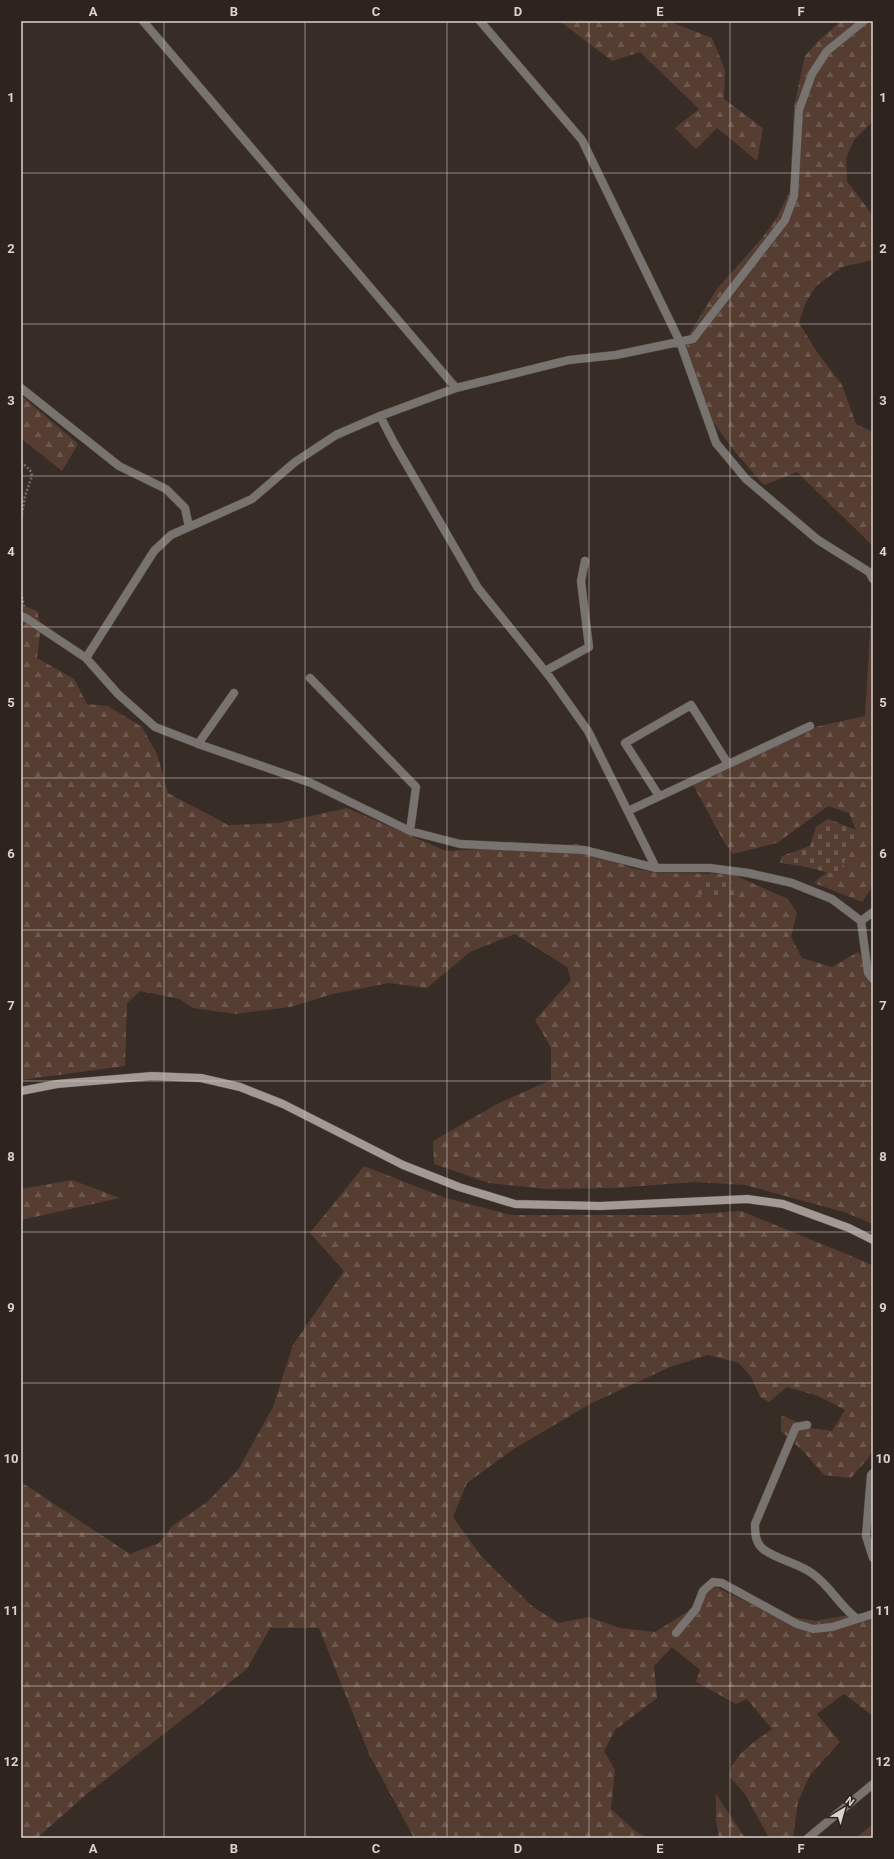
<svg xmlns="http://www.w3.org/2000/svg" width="894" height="1859" font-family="Roboto,sans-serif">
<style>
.forest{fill:url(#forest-firs)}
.cemetery{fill:url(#cemetery-stones)}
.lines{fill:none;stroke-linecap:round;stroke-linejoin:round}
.street-casing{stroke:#554a45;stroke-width:9}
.secondary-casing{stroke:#554a45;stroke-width:9}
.path{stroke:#736864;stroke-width:2.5;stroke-dasharray:2 2;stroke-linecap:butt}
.street{stroke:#797370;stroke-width:8}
.secondary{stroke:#a39995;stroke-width:8}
.grid{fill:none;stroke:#dbd3d0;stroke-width:1;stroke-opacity:0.55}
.neatline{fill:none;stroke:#dbd3d0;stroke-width:1.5}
.grid-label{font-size:13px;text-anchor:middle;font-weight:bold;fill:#dbd3d0}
</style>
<defs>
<pattern id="forest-firs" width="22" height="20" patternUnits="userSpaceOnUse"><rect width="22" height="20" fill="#553d32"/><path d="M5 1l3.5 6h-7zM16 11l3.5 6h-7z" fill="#6d584f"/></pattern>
<pattern id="cemetery-stones" width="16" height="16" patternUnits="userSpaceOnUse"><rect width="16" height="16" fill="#553d32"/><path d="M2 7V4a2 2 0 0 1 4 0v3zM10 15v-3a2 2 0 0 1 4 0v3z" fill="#6d584f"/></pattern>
</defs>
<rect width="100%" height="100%" fill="#382c27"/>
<path class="forest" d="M 562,21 L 668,21 L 712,38 L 725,70 L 724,99 L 763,128 L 757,161 L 717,128 L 696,149 L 675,128 L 699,109 L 640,52 L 612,61 L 561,22 Z
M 841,21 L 873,21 L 873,121 L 854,140 L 846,158 L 847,181 L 873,216 L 873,260 L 842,267 L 816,286 L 805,304 L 799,323 L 817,352 L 842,385 L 856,424 L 873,432 L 873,546 L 797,472 L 764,485 L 735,452 L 708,415 L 688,358 L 686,339 L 717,289 L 762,238 L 777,217 L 790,191 L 794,106 L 805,56 L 817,42 Z
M 21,395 L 78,444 L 62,471 L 21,438 Z
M 21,605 L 37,611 L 41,627 L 37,658 L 74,679 L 87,704 L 108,706 L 142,727 L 157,754 L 168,793 L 228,825 L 279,823 L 347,808 L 446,851 L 577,844 L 632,868 L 657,873 L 732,874 L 788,899 L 797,913 L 791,937 L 802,958 L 832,967 L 858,952 L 873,971 L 873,1224 L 844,1212 L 745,1185 L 694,1182 L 615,1188 L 546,1189 L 489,1183 L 434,1164 L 433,1141 L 497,1104 L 551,1080 L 551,1048 L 535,1020 L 571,980 L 567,967 L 515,934 L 470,952 L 427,988 L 389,983 L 333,994 L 290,1007 L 235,1014 L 193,1008 L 179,999 L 140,991 L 127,1003 L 125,1066 L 21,1080 Z
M 873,612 L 873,880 L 871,889 L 862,902 L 814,883 L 847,855 L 856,830 L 849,813 L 828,806 L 777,843 L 733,854 L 723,840 L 690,779 L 815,727 L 865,716 L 871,615 Z
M 364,1166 L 446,1198 L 511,1215 L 684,1215 L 741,1211 L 873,1265 L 873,1450 L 869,1457 L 851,1478 L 824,1475 L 803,1451 L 781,1431 L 781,1415 L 811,1428 L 832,1431 L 845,1410 L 818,1396 L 787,1387 L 769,1402 L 760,1397 L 752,1378 L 739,1363 L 708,1355 L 670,1367 L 590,1404 L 512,1450 L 467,1483 L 453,1517 L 481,1556 L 532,1606 L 558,1623 L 589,1617 L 620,1628 L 655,1632 L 687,1612 L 712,1585 L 769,1613 L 816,1621 L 860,1613 L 873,1616 L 873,1716 L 844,1694 L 817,1714 L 840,1742 L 810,1775 L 798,1802 L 793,1838 L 766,1838 L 768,1836 L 745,1794 L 729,1776 C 734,1753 755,1742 772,1729 L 747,1699 L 736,1704 L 696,1682 L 700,1670 L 672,1647 L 654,1666 L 657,1698 L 615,1730 L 604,1751 L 615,1770 L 611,1809 L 634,1830 L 647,1838 L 414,1838 L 369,1754 L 319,1628 L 270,1628 L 247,1669 L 87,1794 L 37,1838 L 21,1838 L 21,1482 L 130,1554 L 159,1543 L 173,1525 L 206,1503 L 238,1470 L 273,1407 L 293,1345 L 344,1271 L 310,1233 Z
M 72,1180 L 120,1198 L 21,1220 L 21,1189 Z
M 716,1794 L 745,1838 L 719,1838 L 716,1819 Z
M 873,1824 L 873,1838 L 856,1838 Z"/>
<path class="cemetery" d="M 828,819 L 859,831 L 838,875 L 802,866 L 780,863 L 782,856 L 810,846 L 816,827 Z
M 703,878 L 729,881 L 737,887 L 733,899 L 696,895 Z"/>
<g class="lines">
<defs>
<path id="street" d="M 143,21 L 456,388
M 480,21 L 582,140 L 680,342 L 716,443 L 746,479 L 818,540 L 869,572 L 873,579
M 21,388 L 119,466 L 166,489 L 185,508 L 189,527
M 380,416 L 394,443 L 478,588 L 549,676 L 588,731 L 656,868
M 21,616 L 26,618 L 86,658 L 118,694 L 155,727 L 204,746 L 311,783 L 410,831 L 460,844 L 584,850 L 656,868 L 710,868 L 748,873 L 792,883 L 832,899 L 861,921 L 868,973 L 873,979
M 86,658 L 154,551 L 171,535 L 252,499 L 295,462 L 336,435 L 380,416 L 456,388 L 569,360 L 616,355 L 693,339 L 785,220 L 794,196 L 799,110 L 812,74 L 827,51 L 864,21
M 545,671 L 589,647 L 581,581 L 585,561
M 310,678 L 416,787 L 410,831
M 198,744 L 234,693
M 659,796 L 625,743 L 691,705 L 728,764
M 628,811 L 810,726
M 861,921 L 873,912
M 807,1425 L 796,1427 L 795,1429 L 755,1524 C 755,1533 755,1542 763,1549 C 777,1560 799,1563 813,1574 C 830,1586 839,1605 856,1618
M 873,1473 L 871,1475 L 866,1536 L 873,1558
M 676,1633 L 696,1609 L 703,1591 L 713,1582 L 722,1583 L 797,1624 L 813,1629 L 832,1627 L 873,1614
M 808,1838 L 873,1784"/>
<path id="secondary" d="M 21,1091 L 57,1084 L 152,1076 L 201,1078 L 240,1087 L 283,1104 L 403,1165 L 459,1187 L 515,1204 L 600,1206 L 747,1199 L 783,1204 L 849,1228 L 873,1240"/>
</defs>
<use href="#street" class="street-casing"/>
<use href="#secondary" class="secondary-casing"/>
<path class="path" d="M 21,462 L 30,470 L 32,476 L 25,496 L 21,519
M 21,593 L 24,606"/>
<use href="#street" class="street"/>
<use href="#secondary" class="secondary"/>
</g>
<path class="grid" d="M 164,21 L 164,1838M 305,21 L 305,1838M 447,21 L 447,1838M 589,21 L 589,1838M 730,21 L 730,1838M 21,173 L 873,173M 21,324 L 873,324M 21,476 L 873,476M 21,627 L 873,627M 21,778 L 873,778M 21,930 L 873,930M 21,1081 L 873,1081M 21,1232 L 873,1232M 21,1383 L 873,1383M 21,1534 L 873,1534M 21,1686 L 873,1686"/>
<rect width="894" height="1859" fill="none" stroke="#2e231e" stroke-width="44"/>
<g transform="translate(844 1809) rotate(37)" stroke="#2e231e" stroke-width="3" paint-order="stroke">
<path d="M0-3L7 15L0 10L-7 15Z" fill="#dbd3d0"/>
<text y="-6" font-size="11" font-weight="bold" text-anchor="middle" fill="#dbd3d0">N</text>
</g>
<rect x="22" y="22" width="850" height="1815" class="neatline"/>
<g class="grid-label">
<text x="93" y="16">A</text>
<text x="234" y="16">B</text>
<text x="376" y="16">C</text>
<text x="518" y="16">D</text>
<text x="660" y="16">E</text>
<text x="801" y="16">F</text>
<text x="11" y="102">1</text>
<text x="883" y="102">1</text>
<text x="11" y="253">2</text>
<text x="883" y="253">2</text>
<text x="11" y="405">3</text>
<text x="883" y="405">3</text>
<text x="11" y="556">4</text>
<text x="883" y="556">4</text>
<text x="11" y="707">5</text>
<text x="883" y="707">5</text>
<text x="11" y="858">6</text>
<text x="883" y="858">6</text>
<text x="11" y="1010">7</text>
<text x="883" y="1010">7</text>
<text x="11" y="1161">8</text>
<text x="883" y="1161">8</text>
<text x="11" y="1312">9</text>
<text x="883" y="1312">9</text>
<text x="11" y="1463">10</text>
<text x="883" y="1463">10</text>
<text x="11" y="1615">11</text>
<text x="883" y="1615">11</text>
<text x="11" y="1766">12</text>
<text x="883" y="1766">12</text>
<text x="93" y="1853">A</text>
<text x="234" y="1853">B</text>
<text x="376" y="1853">C</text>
<text x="518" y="1853">D</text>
<text x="660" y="1853">E</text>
<text x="801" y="1853">F</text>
</g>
</svg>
